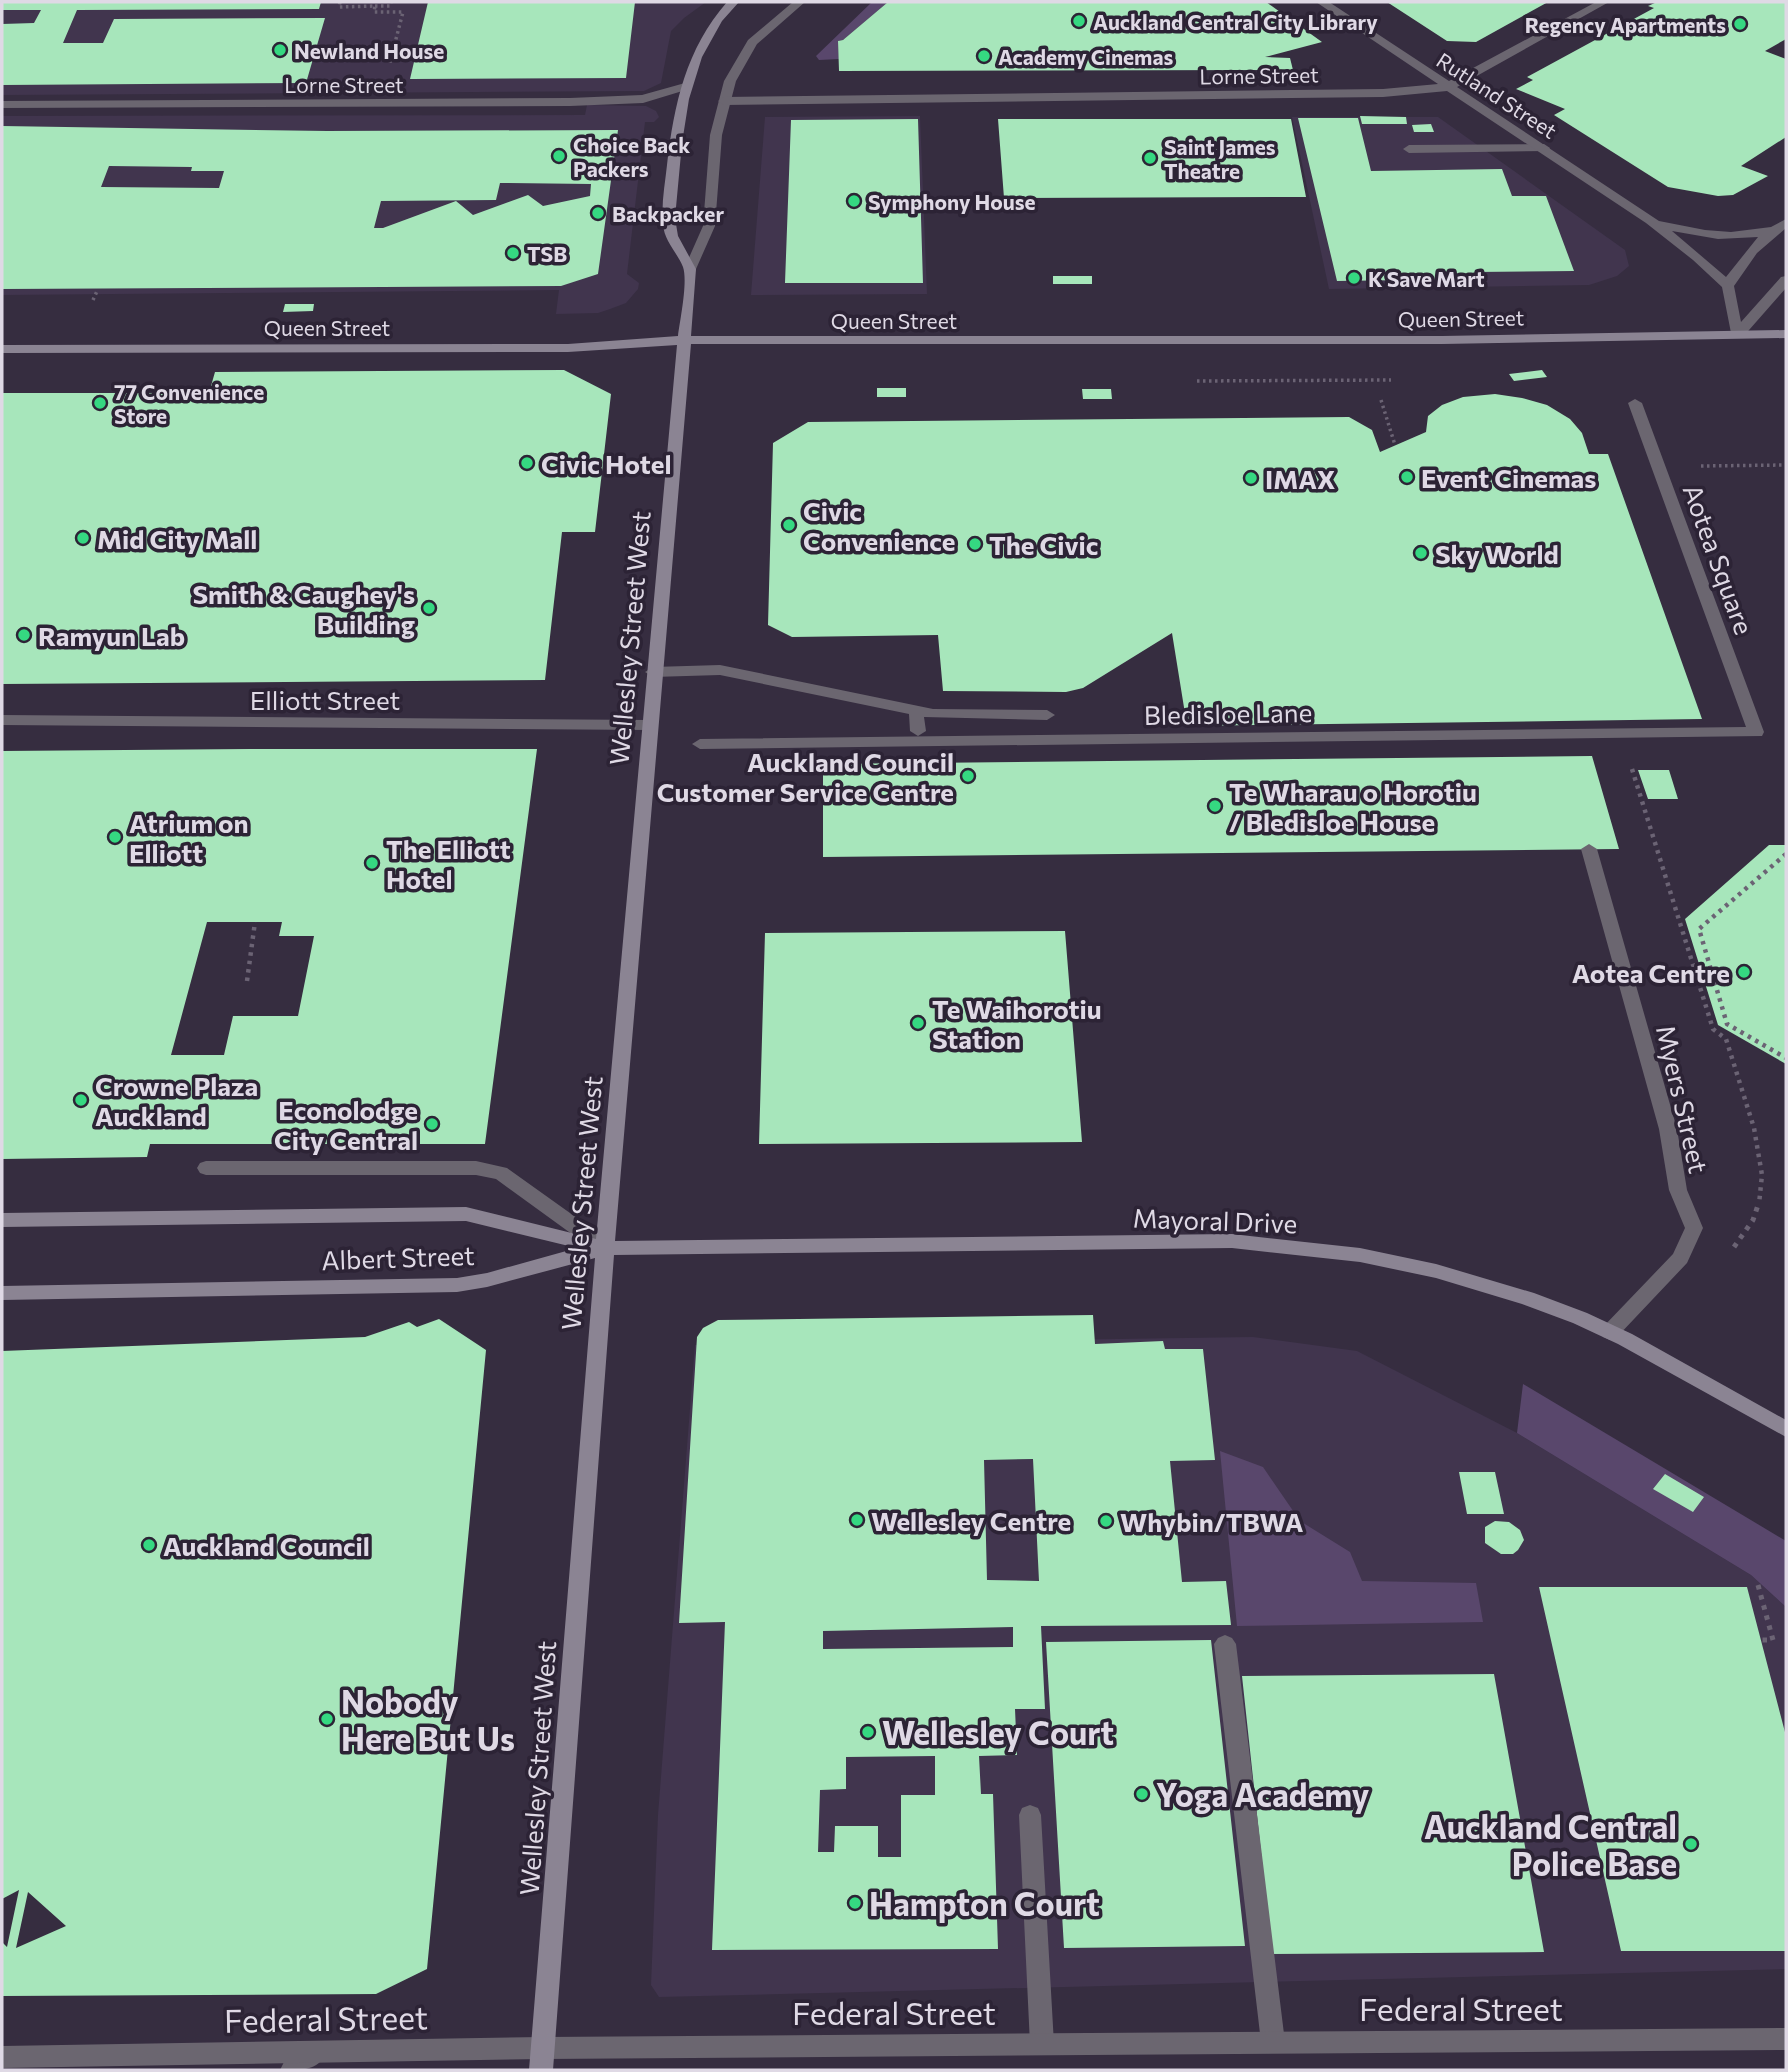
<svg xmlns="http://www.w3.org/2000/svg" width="1788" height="2072" font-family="Commissioner,sans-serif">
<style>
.built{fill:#41354e}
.green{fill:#59476c}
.building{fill:#a7e6bb;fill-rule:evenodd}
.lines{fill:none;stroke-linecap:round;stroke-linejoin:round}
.path-far2{stroke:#6b6374;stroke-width:3.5;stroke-dasharray:2.5 3.5;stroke-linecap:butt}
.path-far1{stroke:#6b6374;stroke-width:4.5;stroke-dasharray:3.5 5;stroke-linecap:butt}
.path{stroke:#6b6374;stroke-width:5;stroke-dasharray:4.5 6;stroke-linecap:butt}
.lane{fill:#6b6670;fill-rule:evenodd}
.street{fill:#6b6670;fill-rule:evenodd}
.secondary{fill:#8b8493;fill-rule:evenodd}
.poi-dot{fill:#35d881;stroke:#2c2335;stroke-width:2.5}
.labels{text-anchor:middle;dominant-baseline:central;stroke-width:7;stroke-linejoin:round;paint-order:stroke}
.far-poi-label{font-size:21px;font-weight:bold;fill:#dfd9e5;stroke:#2c2335;text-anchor:start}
.far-street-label{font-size:21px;fill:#dfd9e5;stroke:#2c2335}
.poi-label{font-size:26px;font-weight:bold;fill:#dfd9e5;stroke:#2c2335;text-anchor:start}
.street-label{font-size:26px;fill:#dfd9e5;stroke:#2c2335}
.near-poi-label{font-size:32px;font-weight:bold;fill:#dfd9e5;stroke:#2c2335;text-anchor:start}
.near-street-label{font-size:32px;fill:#dfd9e5;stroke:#2c2335}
</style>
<rect width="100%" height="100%" fill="#362d40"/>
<path class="built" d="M 2,2 L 706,2 L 684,18 L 671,31 L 661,83 L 644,91 L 2,95 Z
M 587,105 L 646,106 L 656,111 L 659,117 L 654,122 L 645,122 L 627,274 L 639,283 L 638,289 L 626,303 L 610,309 L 598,313 L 556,314 L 559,290 L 2,295 L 2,116 L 585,115 Z
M 920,116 L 927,294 L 751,295 L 765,117 Z
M 1292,117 L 1438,117 L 1625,250 L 1629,266 L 1617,276 L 1589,285 L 1329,289 Z
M 1253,1337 L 1357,1351 L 1517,1433 L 1751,1575 L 1786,1607 L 1786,1969 L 659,1997 L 651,1985 L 658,1815 L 695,1345 Z"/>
<path class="green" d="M 872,2 L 888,2 L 843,40 L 838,41 L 839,59 L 819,60 L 816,56 Z
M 1523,1384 L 1786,1541 L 1786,1607 L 1751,1575 L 1517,1433 Z
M 1220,1451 L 1263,1467 L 1300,1521 L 1350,1552 L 1362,1581 L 1476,1583 L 1483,1622 L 1237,1626 Z"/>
<path class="building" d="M 2,2 L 321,2 L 319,9 L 77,10 L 63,43 L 103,43 L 114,19 L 325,18 L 306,83 L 2,85 L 2,24 L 34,23 L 41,10 L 2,10 Z
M 428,2 L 635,2 L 626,78 L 410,79 Z
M 888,2 L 1266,2 L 1322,42 L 1265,57 L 1290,58 L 1293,70 L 839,71 L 838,41 L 843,40 Z
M 1387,2 L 1548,2 L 1476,42 L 1447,41 Z
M 1657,2 L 1786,2 L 1786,39 L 1765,51 L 1786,59 L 1786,137 L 1741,166 L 1768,176 L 1733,195 L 1718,196 L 1668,187 L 1554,115 L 1565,109 L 1516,89 L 1533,80 L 1527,77 L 1654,8 L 1648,6 Z
M 1360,116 L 1406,117 L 1407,124 L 1362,124 Z
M 1298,118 L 1358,118 L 1371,171 L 1502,169 L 1512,196 L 1546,196 L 1574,271 L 1475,272 L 1477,279 L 1337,281 Z
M 918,119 L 923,283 L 785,283 L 791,120 Z
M 998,119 L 1291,119 L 1306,197 L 1004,198 Z
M 1431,124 L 1434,132 L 1414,132 L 1412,125 Z
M 2,126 L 327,131 L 618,130 L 598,274 L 561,286 L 2,289 ZM 109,166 L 192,167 L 191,171 L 224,171 L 219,188 L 101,187 ZM 500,183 L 591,184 L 590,196 L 543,206 L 528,195 L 473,215 L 456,201 L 383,228 L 374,228 L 381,201 L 496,200 Z
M 1053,276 L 1092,276 L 1092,284 L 1053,284 Z
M 285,304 L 314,304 L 313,311 L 283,312 Z
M 564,370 L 611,394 L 595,532 L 562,532 L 545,680 L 2,684 L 2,393 L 209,393 L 215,372 Z
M 1542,370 L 1547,377 L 1514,381 L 1509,374 Z
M 877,388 L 906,388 L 906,397 L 877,397 Z
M 1082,389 L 1111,389 L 1112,399 L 1083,399 Z
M 1495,394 L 1522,398 L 1547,405 L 1570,419 L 1582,433 L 1589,454 L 1608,454 L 1702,719 L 1187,726 L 1172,633 L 1083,688 L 1066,692 L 943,691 L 938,635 L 792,637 L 768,625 L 773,443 L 808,422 L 1349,417 L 1372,430 L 1380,452 L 1426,432 L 1428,416 L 1442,405 L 1463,397 Z
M 249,749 L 537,749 L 485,1144 L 150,1144 L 147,1157 L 2,1159 L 2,751 ZM 207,922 L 282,922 L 279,936 L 314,936 L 298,1016 L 233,1016 L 224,1055 L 171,1055 Z
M 1592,756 L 1619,849 L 823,857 L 823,764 Z
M 1638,770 L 1669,770 L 1678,799 L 1648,799 Z
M 1769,845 L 1786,845 L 1786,1064 L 1718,1025 L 1685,919 Z
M 1065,931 L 1082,1142 L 759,1144 L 765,933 Z
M 1093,1315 L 1095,1344 L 1163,1341 L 1165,1349 L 1203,1349 L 1215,1460 L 1170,1461 L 1182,1582 L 1226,1581 L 1231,1625 L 1041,1626 L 1045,1709 L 1015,1709 L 1017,1755 L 979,1756 L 981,1794 L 993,1794 L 998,1949 L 712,1950 L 725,1622 L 679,1623 L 697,1337 L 703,1328 L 718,1320 ZM 1033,1459 L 1039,1581 L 987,1580 L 984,1460 ZM 1013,1627 L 1013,1647 L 823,1649 L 823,1631 ZM 935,1756 L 935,1795 L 901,1795 L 901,1857 L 878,1857 L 878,1826 L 835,1826 L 834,1852 L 818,1852 L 820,1790 L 846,1789 L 846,1757 Z
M 439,1319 L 486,1350 L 427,1969 L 376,1994 L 2,1996 L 2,1942 L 7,1947 L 19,1890 L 2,1899 L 2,1351 L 365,1337 L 409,1322 L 417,1327 ZM 28,1892 L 66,1926 L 16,1948 Z
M 1459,1472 L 1495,1472 L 1504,1514 L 1467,1514 Z
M 1665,1474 L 1704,1497 L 1693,1512 L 1653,1489 Z
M 1495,1521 L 1509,1522 L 1520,1530 L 1524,1540 L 1518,1550 L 1513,1554 L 1501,1554 L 1485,1543 L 1485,1527 Z
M 1539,1587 L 1747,1587 L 1786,1736 L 1786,1951 L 1621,1951 Z
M 1211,1640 L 1245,1946 L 1064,1948 L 1046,1642 Z
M 1494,1674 L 1544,1952 L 1272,1954 L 1242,1676 Z"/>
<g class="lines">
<path class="path-far2" d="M 340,2 L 339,7 L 375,6 L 374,12 L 403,12 L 389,66
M 375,6 L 390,6 L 391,2
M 93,300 L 98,289
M 1197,381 L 1391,380
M 1381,400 L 1395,445
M 1701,466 L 1786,465"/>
<path class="path-far1" d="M 1632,769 L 1713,1029 L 1726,1039 L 1754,1128 L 1762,1175 L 1759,1204
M 1786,854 L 1699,929 L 1727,1024 L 1786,1058
M 247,981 L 255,922"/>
<path class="path" d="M 1734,1247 L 1753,1220 L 1759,1202
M 1758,1585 L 1773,1640 L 1761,1640"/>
<path class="lane" d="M 793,2 L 805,2 L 757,44 L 736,81 L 722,135 L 715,226 L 696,269 L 695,272 L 685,272 L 684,269 L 703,226 L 710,135 L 724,81 L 748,40 Z
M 1544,144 L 1550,148 L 1548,151 L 1409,153 L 1403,149 L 1409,145 Z
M 720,665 L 933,709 L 1047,710 L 1055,715 L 1047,720 L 924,717 L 926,731 L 918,736 L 910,731 L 909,714 L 720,675 L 653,677 L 645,672 L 653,667 Z
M 1589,844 L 1597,849 L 1677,1129 L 1687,1190 L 1703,1228 L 1687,1263 L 1617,1337 L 1610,1340 L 1603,1337 L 1600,1332 L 1603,1327 L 1673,1254 L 1685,1228 L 1669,1190 L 1659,1129 L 1581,849 Z
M 206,1161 L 476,1161 L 507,1168 L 612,1243 L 614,1248 L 612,1253 L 598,1253 L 496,1179 L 476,1175 L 206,1175 L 200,1173 L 197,1168 L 200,1163 Z
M 1225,1635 L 1232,1638 L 1236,1644 L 1285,2042 L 1281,2050 L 1273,2053 L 1265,2050 L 1261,2042 L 1214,1644 L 1218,1638 Z
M 1030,1805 L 1038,1808 L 1041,1815 L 1054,2044 L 1050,2052 L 1042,2055 L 1034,2052 L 1030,2044 L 1019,1815 L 1022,1808 Z
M 315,2041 L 323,2044 L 327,2052 C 318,2072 300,2070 280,2070 L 284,2062 Z"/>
<path class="street" d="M 1316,2 L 1329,2 L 1449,81 L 1596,2 L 1609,2 L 1457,87 L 1659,221 L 1705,230 L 1731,232 L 1771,227 L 1786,219 L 1786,228 L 1757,253 L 1734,286 L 1741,322 L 1781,277 L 1786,276 L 1786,288 L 1742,338 L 1732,338 L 1722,287 L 1693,260 L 1646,223 L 1447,91 L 1383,97 L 724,105 L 718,101 L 724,97 L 1383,89 L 1438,84 ZM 1672,231 L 1718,239 L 1758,237 L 1726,277 Z
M 685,83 L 689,85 L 689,89 L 643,103 L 570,106 L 2,108 L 2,101 L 570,98 L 642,95 Z
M 1635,399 L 1642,403 L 1764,732 L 1762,736 L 700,749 L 692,744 L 700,739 L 1746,727 L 1628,403 Z
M 2,715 L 649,720 L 657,725 L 649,730 L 2,725 Z
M 1786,2028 L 1786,2050 L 543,2059 L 2,2068 L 2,2046 L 543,2037 Z"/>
<path class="secondary" d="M 727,2 L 739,2 L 722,21 L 702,57 L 689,99 L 682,143 L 675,218 L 678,236 L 696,269 L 691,336 L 1442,336 L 1786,330 L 1786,338 L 1442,344 L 691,344 L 615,1241 L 1232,1234 L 1360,1248 L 1436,1264 L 1534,1293 L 1587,1313 L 1632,1334 L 1786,1420 L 1786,1437 L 1618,1344 L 1573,1323 L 1522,1304 L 1436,1278 L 1360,1262 L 1232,1248 L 614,1255 L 553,2070 L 529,2070 L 595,1258 L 487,1287 L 457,1292 L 2,1300 L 2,1286 L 457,1278 L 487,1273 L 577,1248 L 466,1221 L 2,1227 L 2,1213 L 466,1207 L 596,1239 L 677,345 L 568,352 L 2,353 L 2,345 L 568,344 L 678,336 C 680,320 688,282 683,267 C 677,252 664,241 663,224 C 661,204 665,184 667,165 C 674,104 686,49 727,2 Z"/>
</g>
<g class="poi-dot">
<circle cx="1079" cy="21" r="7"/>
<circle cx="1740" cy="24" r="7"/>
<circle cx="280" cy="50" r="7"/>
<circle cx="984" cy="56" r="7"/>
<circle cx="559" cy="156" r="7"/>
<circle cx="1150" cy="158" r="7"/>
<circle cx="854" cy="201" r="7"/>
<circle cx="598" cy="213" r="7"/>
<circle cx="513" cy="253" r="7"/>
<circle cx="1354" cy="278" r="7"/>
<circle cx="100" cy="403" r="7"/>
<circle cx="527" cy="463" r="7"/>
<circle cx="1407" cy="477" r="7"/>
<circle cx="1251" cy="478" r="7"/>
<circle cx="789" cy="525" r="7"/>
<circle cx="83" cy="538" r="7"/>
<circle cx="975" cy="544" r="7"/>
<circle cx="1421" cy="553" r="7"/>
<circle cx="429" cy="608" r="7"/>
<circle cx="24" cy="635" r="7"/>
<circle cx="968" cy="776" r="7"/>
<circle cx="1215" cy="806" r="7"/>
<circle cx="115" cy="837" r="7"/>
<circle cx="372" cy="863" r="7"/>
<circle cx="1744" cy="972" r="7"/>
<circle cx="918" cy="1023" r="7"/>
<circle cx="81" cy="1100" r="7"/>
<circle cx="432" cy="1124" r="7"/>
<circle cx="857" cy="1520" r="7"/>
<circle cx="1106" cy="1521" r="7"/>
<circle cx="149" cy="1545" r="7"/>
<circle cx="327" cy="1719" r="7"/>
<circle cx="868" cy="1732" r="7"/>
<circle cx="1142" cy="1794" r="7"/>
<circle cx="1691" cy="1844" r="7"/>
<circle cx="855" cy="1903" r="7"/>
</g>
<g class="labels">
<g class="far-poi-label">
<text x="1093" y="21">Auckland Central City Library</text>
<text x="1726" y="24" text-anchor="end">Regency Apartments</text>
<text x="294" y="50">Newland House</text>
<text x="998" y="56">Academy Cinemas</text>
<text x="573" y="144">Choice Back<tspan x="573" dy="24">Packers</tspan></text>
<text x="1164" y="146">Saint James<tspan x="1164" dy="24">Theatre</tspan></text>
<text x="868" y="201">Symphony House</text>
<text x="612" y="213">Backpacker</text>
<text x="527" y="253">TSB</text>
<text x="1368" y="278">K Save Mart</text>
<text x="114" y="391">77 Convenience<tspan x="114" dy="24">Store</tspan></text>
</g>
<g class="far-street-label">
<text transform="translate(1259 75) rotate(-1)">Lorne Street</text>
<text x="344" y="84">Lorne Street</text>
<text transform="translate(1497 95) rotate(33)">Rutland Street</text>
<text transform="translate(1461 318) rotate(-1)">Queen Street</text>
<text x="894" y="320">Queen Street</text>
<text x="327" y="327">Queen Street</text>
</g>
<g class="poi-label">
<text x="541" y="463">Civic Hotel</text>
<text x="1421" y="477">Event Cinemas</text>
<text x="1265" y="478">IMAX</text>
<text x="803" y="510">Civic<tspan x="803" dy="30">Convenience</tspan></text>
<text x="97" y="538">Mid City Mall</text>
<text x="989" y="544">The Civic</text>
<text x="1435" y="553">Sky World</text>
<text x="415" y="593" text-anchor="end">Smith &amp; Caughey's<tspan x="415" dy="30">Building</tspan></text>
<text x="38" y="635">Ramyun Lab</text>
<text x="954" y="761" text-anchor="end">Auckland Council<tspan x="954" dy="30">Customer Service Centre</tspan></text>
<text x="1229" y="791">Te Wharau o Horotiu<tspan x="1229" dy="30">/ Bledisloe House</tspan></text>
<text x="129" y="822">Atrium on<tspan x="129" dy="30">Elliott</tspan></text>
<text x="386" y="848">The Elliott<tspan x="386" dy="30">Hotel</tspan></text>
<text x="1730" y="972" text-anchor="end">Aotea Centre</text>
<text x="932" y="1008">Te Waihorotiu<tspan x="932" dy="30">Station</tspan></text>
<text x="95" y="1085">Crowne Plaza<tspan x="95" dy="30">Auckland</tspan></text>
<text x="418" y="1109" text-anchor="end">Econolodge<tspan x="418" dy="30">City Central</tspan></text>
<text x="871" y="1520">Wellesley Centre</text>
<text x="1120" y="1521">Whybin/TBWA</text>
<text x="163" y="1545">Auckland Council</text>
</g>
<g class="street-label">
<text transform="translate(1719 559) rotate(70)">Aotea Square</text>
<text transform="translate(629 638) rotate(-85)">Wellesley Street West</text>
<text x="325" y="699">Elliott Street</text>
<text transform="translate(1228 713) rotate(-1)">Bledisloe Lane</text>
<text transform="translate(1683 1099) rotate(77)">Myers Street</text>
<text transform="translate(581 1203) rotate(-85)">Wellesley Street West</text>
<text transform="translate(1215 1220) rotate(2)">Mayoral Drive</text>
<text transform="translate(398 1257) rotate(-2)">Albert Street</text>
<text transform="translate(537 1768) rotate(-86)">Wellesley Street West</text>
</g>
<g class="near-poi-label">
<text x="341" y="1701">Nobody<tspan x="341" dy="37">Here But Us</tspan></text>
<text x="882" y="1732">Wellesley Court</text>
<text x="1156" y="1794">Yoga Academy</text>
<text x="1677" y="1826" text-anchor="end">Auckland Central<tspan x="1677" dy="37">Police Base</tspan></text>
<text x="869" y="1903">Hampton Court</text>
</g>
<g class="near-street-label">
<text x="1461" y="2008">Federal Street</text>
<text x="894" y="2012">Federal Street</text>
<text transform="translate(326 2018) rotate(-1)">Federal Street</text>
</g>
</g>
<rect width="1788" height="2072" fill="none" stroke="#dfd9e5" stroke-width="7"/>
</svg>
